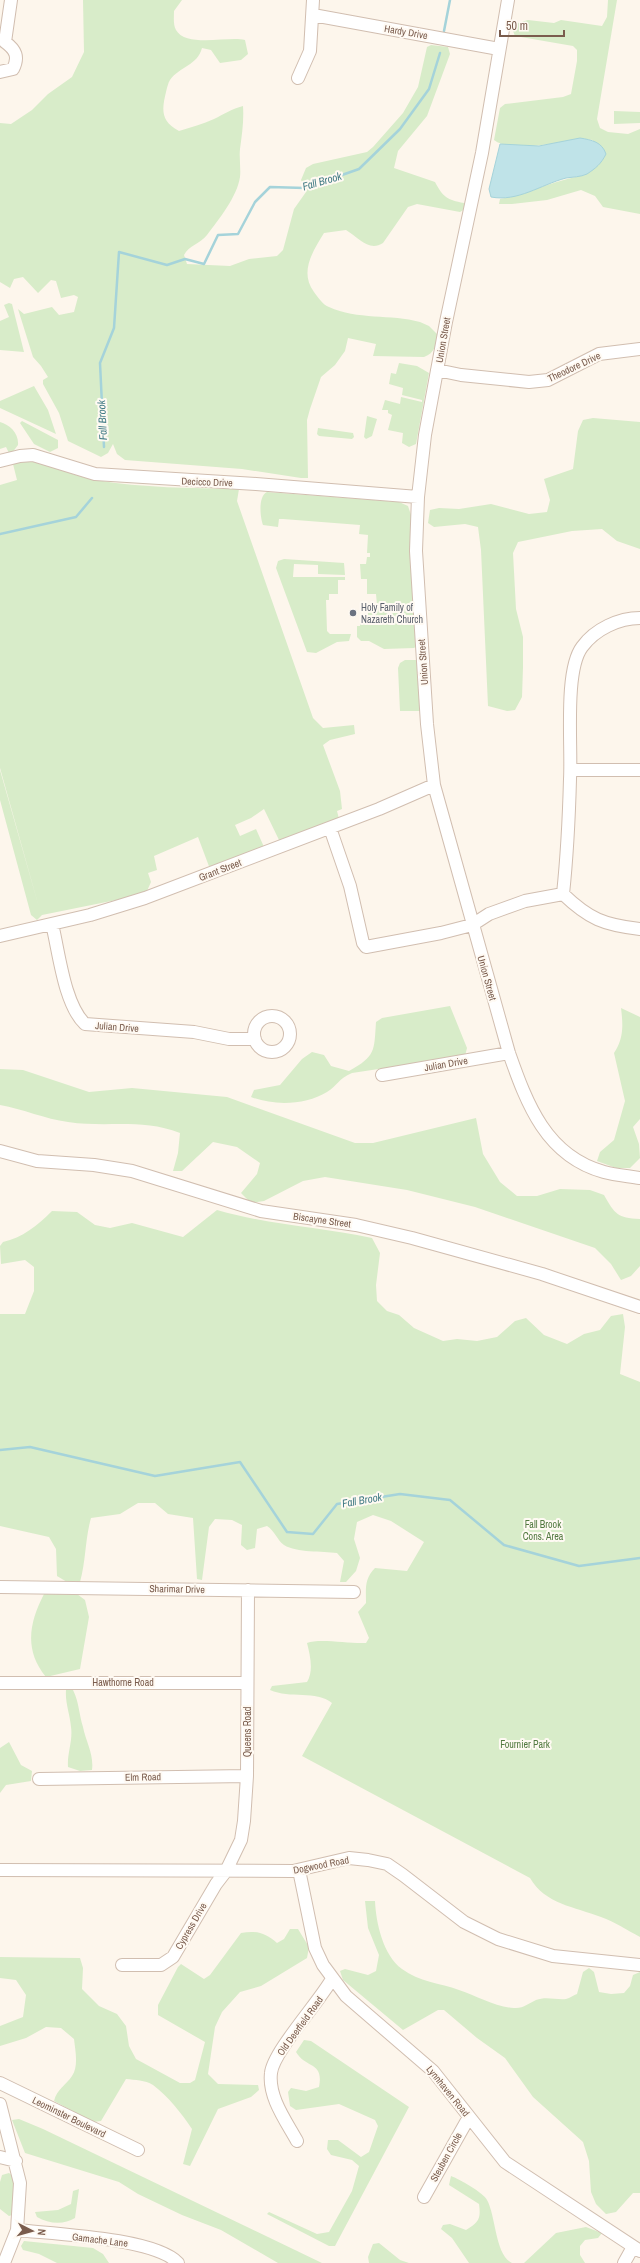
<svg xmlns="http://www.w3.org/2000/svg" width="640" height="2263" font-family="'Archivo Narrow',sans-serif">
<style>
.green{fill:#d8ecc9}
.water{fill:#bfe3e8;stroke:#a5d3da}
.lines{fill:none;stroke-linecap:round;stroke-linejoin:round}
.stream{stroke:#a5d3da;stroke-width:2.5}
.minor-casing{stroke:#d1beb0;stroke-width:14}
.minor{stroke:#fff;stroke-width:12}
.worship-dot{fill:#6b7280;stroke:#fffaf3;stroke-width:1.5}
.labels{text-anchor:middle;dominant-baseline:central;stroke-width:4;stroke-linejoin:round;paint-order:stroke}
.street-label{font-size:10px;fill:#7a5c4d;stroke:#fffaf3}
.worship-label{font-size:10px;fill:#5b616d;stroke:#fffaf3;text-anchor:start}
.park-label{font-size:10px;fill:#537a41;stroke:#fffaf3}
.water-label{font-size:11px;font-style:italic;fill:#437c86;stroke:#fffaf3}
</style>
<rect width="100%" height="100%" fill="#fdf6ec"/>
<path class="green" d="M 83,0 L 186,0 L 182,0 L 174,11 C 174,17 173,25 176,30 C 186,48 228,36 245,40 L 248,54 L 241,60 L 220,63 L 211,50 L 202,48 C 197,66 180,66 170,80 C 168,83 167,88 166,92 C 162,109 160,121 179,131 C 191,127 203,124 214,119 C 224,114 232,109 243,106 C 244,121 242,134 240,149 C 239,158 241,168 240,177 C 237,197 219,219 207,235 C 200,244 189,245 184,255 L 187,264 L 230,266 L 249,259 L 277,256 L 283,250 L 294,209 L 306,192 L 301,180 L 306,168 L 313,164 L 367,152 L 373,147 L 403,113 L 418,87 L 427,47 L 431,45 L 448,47 L 450,54 L 427,116 L 398,151 L 394,168 L 435,182 C 443,197 447,200 464,203 L 465,209 L 460,212 L 417,204 L 408,207 L 383,243 C 369,252 359,238 346,230 L 324,233 C 313,251 299,272 314,292 C 317,296 323,305 329,307 C 357,320 391,314 420,322 L 429,326 L 437,334 C 437,344 435,353 424,357 L 373,356 L 376,344 L 348,338 L 345,351 L 335,365 L 321,377 L 310,409 L 307,420 L 308,478 L 301,478 L 242,469 L 125,460 L 117,454 L 113,444 L 108,453 L 101,457 L 68,441 L 59,413 L 43,384 L 43,380 L 48,377 L 41,366 L 33,357 L 18,309 L 24,314 L 52,307 L 59,315 L 74,312 L 78,297 L 74,295 L 61,298 L 56,281 L 51,280 L 38,293 L 23,277 L 14,279 L 10,288 L 0,282 L 0,123 L 11,124 L 32,110 L 48,94 L 72,77 L 84,52 Z
M 608,0 L 617,0 L 597,119 L 600,128 L 608,132 L 628,134 L 640,129 L 640,214 L 603,207 L 595,196 L 581,190 L 547,200 L 512,204 L 499,204 L 500,199 C 529,193 556,180 585,175 L 593,140 C 567,137 515,156 494,140 L 500,108 L 505,104 L 563,97 L 571,94 L 577,61 L 577,50 L 573,46 L 515,36 L 513,31 L 518,23 L 528,20 L 554,23 L 561,20 L 602,26 L 607,17 Z
M 614,111 L 640,112 L 640,123 L 614,124 Z
M 9,303 L 12,304 L 24,352 L 0,350 L 0,321 L 9,317 L 4,305 Z
M 399,363 L 417,366 L 429,373 L 416,444 L 409,447 L 402,443 L 403,433 L 388,430 L 392,415 L 388,413 L 388,410 L 382,410 L 385,400 L 400,404 L 401,397 L 422,402 L 422,400 L 402,395 L 403,388 L 389,384 L 391,373 L 396,374 Z
M 34,386 L 48,410 L 56,434 L 0,408 L 0,401 Z
M 367,416 L 377,419 L 372,436 L 366,439 L 364,437 Z
M 593,418 L 640,422 L 640,549 L 617,541 L 602,529 L 572,531 L 518,542 L 513,553 L 516,609 L 523,637 L 523,667 L 522,697 L 515,710 L 507,711 L 488,706 L 481,550 L 478,527 L 465,524 L 434,527 L 428,523 L 430,510 L 439,508 L 459,509 L 491,504 L 529,514 L 547,512 L 550,500 L 544,479 L 573,469 L 578,431 L 583,420 Z
M 22,421 L 58,440 L 58,448 L 50,452 L 34,444 L 20,423 Z
M 0,422 C 10,425 19,433 18,445 L 12,453 L 9,453 L 6,447 L 0,449 Z
M 318,428 L 353,433 L 354,437 L 352,439 L 319,436 L 317,434 Z
M 20,461 C 46,460 70,476 96,480 C 143,488 191,488 239,489 L 237,501 L 313,718 L 323,728 L 354,725 L 355,734 L 330,740 L 323,745 L 340,791 L 342,809 L 337,811 L 339,819 L 279,840 L 264,809 L 251,818 L 235,825 L 240,836 L 256,829 L 264,847 L 210,869 L 198,837 L 154,856 L 157,870 L 148,873 L 151,882 L 147,891 L 141,895 L 42,915 L 37,920 L 31,915 L 0,800 L 0,770 L 40,911 L 0,768 L 0,485 L 17,480 L 13,464 Z
M 267,492 L 399,502 L 408,506 L 411,515 L 418,645 L 414,648 L 384,649 L 369,641 L 361,641 L 357,637 L 357,626 L 360,626 L 360,620 L 368,619 L 368,605 L 377,605 L 376,594 L 367,594 L 367,579 L 361,579 L 360,564 L 366,564 L 367,557 L 370,557 L 370,553 L 367,553 L 368,535 L 359,534 L 360,525 L 283,519 L 279,519 L 278,527 L 263,525 C 260,517 258,496 267,492 Z
M 284,559 L 344,563 L 345,575 L 318,574 L 318,565 L 294,564 L 293,577 L 345,577 L 345,580 L 338,580 L 338,594 L 329,594 L 329,600 L 326,600 L 327,631 L 330,634 L 351,634 L 349,641 L 337,642 L 316,653 L 307,652 L 276,568 L 278,561 Z
M 405,660 L 416,660 L 419,662 L 423,711 L 400,711 L 398,668 L 400,663 Z
M 450,1006 L 467,1048 L 465,1056 L 352,1073 C 338,1079 338,1085 327,1092 C 306,1105 274,1106 251,1097 L 254,1090 L 280,1085 L 302,1059 L 312,1052 L 324,1055 L 331,1066 L 349,1071 C 376,1056 374,1051 376,1022 L 382,1018 Z
M 621,1008 L 640,1017 L 640,1119 L 633,1127 L 639,1144 L 640,1158 L 630,1168 L 616,1168 L 597,1161 L 600,1152 L 614,1140 L 625,1101 L 614,1053 C 624,1038 623,1025 621,1008 Z
M 0,1069 L 23,1070 L 89,1092 L 132,1088 L 227,1097 L 355,1143 L 373,1143 L 476,1118 L 483,1154 L 500,1182 L 517,1196 L 537,1196 L 560,1189 L 590,1190 L 604,1195 C 615,1214 617,1218 640,1219 L 640,1266 L 631,1276 L 621,1280 L 611,1264 L 595,1248 L 475,1207 L 407,1190 L 325,1177 L 303,1181 L 264,1201 L 251,1203 L 241,1193 L 257,1174 L 260,1163 L 237,1147 L 213,1142 L 182,1171 L 173,1171 L 178,1153 L 180,1133 C 141,1118 108,1128 68,1122 C 45,1119 23,1109 0,1105 Z
M 217,1210 C 269,1225 320,1227 372,1238 L 380,1253 L 376,1285 L 377,1301 L 387,1311 L 399,1315 L 414,1328 L 443,1341 L 457,1339 L 477,1341 L 497,1337 L 515,1321 L 526,1318 L 544,1335 L 567,1344 L 584,1334 L 600,1330 L 611,1316 L 623,1314 L 625,1327 L 620,1374 L 640,1382 L 640,1937 C 627,1930 615,1922 601,1917 C 575,1907 545,1904 530,1878 L 302,1756 L 332,1703 C 316,1690 290,1699 270,1690 L 272,1686 L 307,1682 C 314,1671 310,1655 307,1643 C 320,1638 349,1644 366,1643 L 369,1638 L 358,1612 L 366,1603 C 366,1589 364,1579 375,1568 L 407,1571 L 424,1542 L 391,1521 L 373,1515 L 357,1522 L 354,1539 L 360,1558 L 356,1571 L 346,1582 L 340,1582 L 344,1561 L 337,1553 C 322,1551 297,1553 284,1545 C 277,1540 275,1531 267,1526 L 257,1529 L 255,1548 L 247,1550 L 241,1545 L 242,1525 L 232,1520 L 215,1519 L 209,1527 L 202,1580 L 197,1579 L 193,1518 L 168,1514 L 155,1503 L 138,1503 L 120,1514 L 91,1518 C 85,1539 86,1561 80,1582 L 67,1582 L 57,1576 L 56,1549 L 49,1537 L 0,1526 L 0,1314 L 25,1314 L 34,1291 L 34,1267 L 25,1260 L 1,1264 L 0,1246 L 3,1242 C 22,1238 38,1225 52,1211 L 77,1212 L 95,1225 L 110,1228 L 132,1223 L 183,1237 Z
M 44,1594 L 77,1594 L 85,1600 L 89,1617 L 80,1669 L 46,1677 C 24,1650 29,1623 44,1594 Z
M 66,1690 L 73,1690 C 79,1702 79,1714 83,1727 C 86,1742 94,1754 92,1770 L 80,1771 L 68,1767 C 67,1753 73,1741 71,1727 C 70,1714 65,1703 66,1690 Z
M 9,1742 L 21,1765 L 32,1771 L 31,1781 L 6,1785 L 0,1793 L 0,1748 Z
M 365,1901 L 375,1901 C 376,1923 383,1955 402,1969 C 419,1982 440,1983 459,1990 C 477,1996 495,2007 514,2008 C 523,2009 529,2003 536,2000 C 546,1996 556,2000 566,1999 C 570,1998 574,1995 577,1994 L 583,1972 L 589,1968 L 594,1972 L 599,1992 L 611,1994 L 624,1993 L 630,1986 L 633,1975 L 640,1972 L 640,2193 L 633,2193 L 616,2212 L 606,2214 L 596,2204 L 591,2192 L 589,2161 L 583,2142 L 533,2097 L 505,2058 L 477,2038 L 444,2010 L 438,2010 L 403,2030 L 343,1980 L 340,1971 L 345,1969 L 368,1975 L 376,1971 L 379,1955 L 368,1928 Z
M 290,1929 L 298,1929 L 309,1947 L 307,1958 L 261,1986 L 240,1992 L 222,2012 L 215,2027 L 208,2074 L 218,2084 L 258,2085 L 259,2090 L 251,2097 L 218,2109 L 190,2166 L 183,2164 L 192,2129 C 182,2114 168,2096 153,2085 C 145,2080 135,2080 126,2079 L 101,2121 L 93,2122 L 54,2101 C 57,2089 66,2085 72,2076 C 79,2066 75,2049 74,2039 L 61,2028 L 46,2027 L 26,2038 L 0,2046 L 0,2026 L 23,2017 L 26,1995 L 16,1980 L 0,1978 L 0,1957 L 80,1958 L 83,1968 L 82,1989 L 99,2006 L 117,2014 L 126,2026 L 129,2046 L 136,2059 L 180,2083 L 190,2083 L 195,2080 L 205,2042 L 158,2015 L 158,2005 L 178,1967 L 181,1964 L 204,1979 L 210,1975 L 241,1933 C 256,1930 266,1933 277,1943 L 284,1939 Z
M 304,2040 L 311,2041 L 409,2107 L 335,2246 L 329,2246 L 267,2214 L 269,2212 L 317,2234 L 329,2232 L 352,2191 L 359,2166 L 352,2160 L 331,2155 L 327,2149 L 328,2140 L 338,2140 L 361,2157 L 369,2152 L 378,2126 L 375,2120 L 339,2104 L 296,2110 L 290,2106 L 288,2092 L 291,2088 L 306,2091 L 319,2087 C 324,2061 306,2069 296,2052 Z
M 19,2119 L 43,2129 L 322,2263 L 278,2263 L 221,2230 L 182,2215 L 138,2194 L 119,2182 L 25,2153 L 12,2120 Z
M 9,2173 L 14,2177 L 15,2214 L 9,2216 L 0,2209 L 0,2182 L 2,2175 Z
M 451,2176 C 459,2179 484,2193 487,2200 C 496,2216 495,2255 512,2263 L 469,2263 L 452,2238 L 441,2229 L 443,2225 L 450,2224 L 466,2230 C 479,2222 481,2219 479,2204 L 449,2185 Z
M 79,2189 L 75,2218 C 64,2225 49,2224 37,2217 L 35,2212 L 58,2210 L 71,2204 L 73,2191 Z
M 586,2227 L 602,2233 L 598,2238 L 585,2240 L 580,2246 L 580,2255 L 585,2263 L 524,2263 L 556,2233 Z
M 24,2241 L 93,2248 L 103,2254 L 109,2263 L 57,2263 L 39,2254 L 23,2250 L 21,2246 Z
M 379,2243 L 400,2260 L 409,2263 L 369,2263 L 368,2257 L 373,2244 Z"/>
<path class="water" d="M 580,138 C 592,140 602,142 606,154 C 601,164 596,168 587,174 C 581,177 572,177 566,178 C 540,185 518,202 491,197 L 489,189 L 500,144 L 539,146 Z"/>
<g class="lines">
<path class="stream" d="M 444,31 L 450,0
M 104,447 L 100,363 L 114,328 L 119,252 L 167,265 L 185,259 L 204,264 L 218,235 L 238,234 L 255,202 L 270,187 L 305,188 L 359,169 L 400,129 L 429,89 L 440,53
M 0,534 L 76,517 L 92,498
M 0,1450 L 30,1447 L 155,1476 L 240,1462 L 287,1532 L 313,1534 L 337,1504 L 400,1494 L 450,1500 L 504,1545 L 579,1566 L 640,1558"/>
<defs>
<path id="minor" d="M 508,0 L 482,153 L 446,322 L 425,435 L 418,497 L 416,551 L 427,724 L 434,785 L 509,1053 C 527,1104 546,1156 604,1172 C 615,1175 628,1176 640,1178
M 313,15 L 499,49
M 5,42 L 11,0
M 0,72 L 13,69 C 19,57 16,50 5,42
M 298,78 L 310,51 L 313,0
M 437,370 L 461,375 L 529,382 L 548,380 L 599,354 L 640,349
M 0,461 L 20,456 L 33,455 L 95,474 L 256,484 L 418,497
M 571,770 L 640,770
M 330,828 L 350,886 L 363,943 L 366,947 L 441,933 L 472,925 L 489,914 L 525,901 L 563,894 C 589,919 604,925 640,929
M 563,894 C 567,856 569,817 570,779 C 572,747 564,671 582,647 C 595,629 619,618 640,618
M 52,924 C 59,952 64,1004 85,1024 L 194,1032 L 229,1039 L 255,1039
M 0,936 L 90,915 L 145,898 L 379,809 L 434,785
M254 1034a18 18 0 1 1 36 0a18 18 0 1 1-36 0Z
M 382,1075 L 509,1053
M 0,1151 L 37,1161 L 94,1165 L 132,1171 L 261,1211 L 356,1225 L 412,1238 L 542,1274 L 640,1307
M 0,1587 L 354,1592
M 0,1683 L 247,1683
M 39,1779 L 247,1776
M 0,1870 L 293,1871 L 349,1858 L 368,1860 L 387,1864 L 403,1875 L 464,1922 L 498,1939 L 553,1956 L 640,1965
M 299,1870 L 315,1948 L 323,1965 L 346,1996 L 433,2071 L 505,2162 L 640,2251
M 122,1965 L 161,1965 L 173,1957 L 216,1884 L 226,1871 L 241,1840 L 244,1821 L 247,1776 L 248,1590
M 0,2083 L 138,2150
M 0,2104 L 20,2183 L 17,2230 L 4,2263
M 297,2141 C 286,2121 268,2097 271,2073 C 273,2052 319,2002 332,1979
M 0,2157 L 16,2161
M 424,2197 L 469,2117
M 17,2230 C 53,2234 155,2238 178,2263
M 624,2263 L 633,2247"/>
</defs>
<use href="#minor" class="minor-casing"/>
<use href="#minor" class="minor"/>
</g>
<circle class="worship-dot" cx="353" cy="613" r="4"/>
<g class="labels">
<g class="street-label">
<text transform="translate(406 32) rotate(10)">Hardy Drive</text>
<text transform="translate(443 340) rotate(-80)">Union Street</text>
<text transform="translate(574 367) rotate(-25)">Theodore Drive</text>
<text transform="translate(207 482) rotate(2)">Decicco Drive</text>
<text transform="translate(423 662) rotate(-94)">Union Street</text>
<text transform="translate(220 870) rotate(-21)">Grant Street</text>
<text transform="translate(487 978) rotate(74)">Union Street</text>
<text transform="translate(117 1027) rotate(4)">Julian Drive</text>
<text transform="translate(446 1064) rotate(-10)">Julian Drive</text>
<text transform="translate(322 1220) rotate(8)">Biscayne Street</text>
<text transform="translate(177 1589) rotate(1)">Sharimar Drive</text>
<text x="123" y="1682">Hawthorne Road</text>
<text transform="translate(247 1732) rotate(-90)">Queens Road</text>
<text transform="translate(143 1777) rotate(-1)">Elm Road</text>
<text transform="translate(321 1865) rotate(-11)">Dogwood Road</text>
<text transform="translate(191 1926) rotate(-60)">Cypress Drive</text>
<text transform="translate(300 2026) rotate(-54)">Old Deerfield Road</text>
<text transform="translate(448 2091) rotate(51)">Lynnhaven Road</text>
<text transform="translate(69 2117) rotate(26)">Leominster Boulevard</text>
<text transform="translate(446 2157) rotate(-61)">Steuben Circle</text>
<text transform="translate(100 2240) rotate(7)">Gamache Lane</text>
</g>
<g class="worship-label">
<text x="361" y="607">Holy Family of<tspan x="361" dy="12">Nazareth Church</tspan></text>
</g>
<g class="park-label">
<text x="543" y="1524">Fall Brook<tspan x="543" dy="12">Cons. Area</tspan></text>
<text x="525" y="1744">Fournier Park</text>
</g>
<g class="water-label">
<text transform="translate(322 181) rotate(-16)">Fall Brook</text>
<text transform="translate(102 420) rotate(-93)">Fall Brook</text>
<text transform="translate(362 1500) rotate(-10)">Fall Brook</text>
</g>
</g>
<g transform="translate(32 2231) rotate(96)" stroke="#fffaf3" stroke-width="3" paint-order="stroke">
<path d="M0-3L7 15L0 10L-7 15Z" fill="#7a5c4d"/>
<text y="-6" font-size="11" font-weight="bold" text-anchor="middle" fill="#7a5c4d">N</text>
</g>
<path d="M500 30v6h64v-6" fill="none" stroke="#7a5c4d" stroke-width="2"/>
<text x="506" y="30" font-size="12" fill="#7a5c4d" stroke="#fffaf3" stroke-width="3" paint-order="stroke">50 m</text>
</svg>
